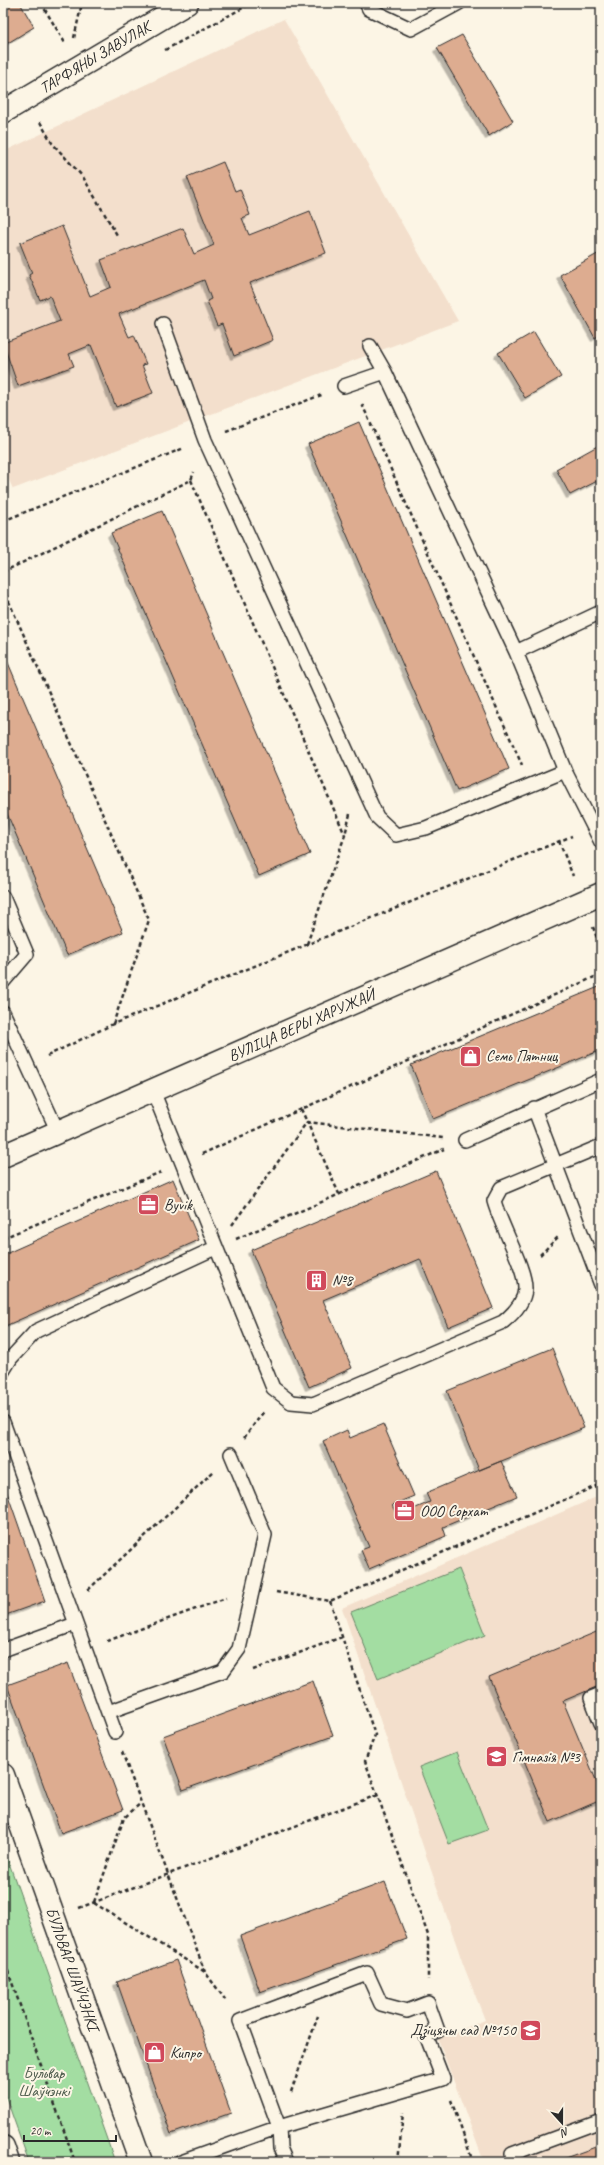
<svg xmlns="http://www.w3.org/2000/svg" width="604" height="2165" font-family="Caveat,sans-serif">
<style>
.built{fill:#f3dfcc}
.green{fill:#a3dda2;stroke:#678466}
.building{fill:#ddac90;stroke:#2b2b2b;filter:url(#shadow)}
.lines{fill:none;stroke-linecap:round;stroke-linejoin:round}
.lane-casing{stroke:#2b2b2b;stroke-width:16}
.street-casing{stroke:#2b2b2b;stroke-width:25}
.secondary-casing{stroke:#2b2b2b;stroke-width:25}
.path{stroke:#2b2b2b;stroke-width:2.5;stroke-dasharray:4 3;stroke-linecap:butt}
.lane{stroke:#fcf5e5;stroke-width:13}
.street{stroke:#fcf5e5;stroke-width:22}
.secondary{stroke:#fcf5e5;stroke-width:22}
.labels{text-anchor:middle;dominant-baseline:central;stroke-width:4;stroke-linejoin:round;paint-order:stroke}
.street-label{font-size:16px;fill:#2b2b2b;stroke:#fcf5e5}
.poi-label{font-size:16px;fill:#2b2b2b;stroke:#fcf5e5;text-anchor:start}
.park-label{font-size:16px;fill:#495849;stroke:#fcf5e5}
</style>
<defs>
<filter id="shadow"><feDropShadow dx="-3.5" dy="3.5" stdDeviation="0" flood-color="#0004"/></filter>
</defs>
<rect width="100%" height="100%" fill="#fcf5e5"/>
<filter id="ink" filterUnits="userSpaceOnUse"><feTurbulence type="fractalNoise" baseFrequency=".025" numOctaves="2"/><feDisplacementMap in="SourceGraphic" scale="8" xChannelSelector="R" yChannelSelector="G"/><feConvolveMatrix kernelMatrix="1 2 1 2 8 2 1 2 1" color-interpolation-filters="sRGB"/></filter>
<g filter="url(#ink)">
<path class="built" d="M 284,19 L 458,321 L 13,489 L 3,467 L 3,152 Z
M 601,1495 L 601,2162 L 484,2162 L 438,2039 L 485,2020 L 463,1964 L 342,1608 Z"/>
<path class="green" d="M 459,1569 L 485,1635 L 378,1679 L 351,1612 Z
M 457,1752 L 488,1830 L 449,1844 L 419,1767 Z
M 3,1846 L 115,2162 L 29,2162 L 3,2089 Z"/>
<path class="building" d="M 3,3 L 20,3 L 34,27 L 3,46 Z
M 462,35 L 513,121 L 489,136 L 437,48 Z
M 223,162 L 235,191 L 240,189 L 250,215 L 242,218 L 249,235 L 310,211 L 326,253 L 250,283 L 273,340 L 234,356 L 222,324 L 217,326 L 207,301 L 211,299 L 204,280 L 119,314 L 129,337 L 134,335 L 146,364 L 142,365 L 153,393 L 116,407 L 91,345 L 69,354 L 74,366 L 18,386 L 3,343 L 60,321 L 50,296 L 40,300 L 29,275 L 32,273 L 20,243 L 62,226 L 90,296 L 111,287 L 101,260 L 183,228 L 194,254 L 214,245 L 187,177 Z
M 601,252 L 601,334 L 595,338 L 560,275 Z
M 534,332 L 561,377 L 525,398 L 498,353 Z
M 359,422 L 509,769 L 457,791 L 308,444 Z
M 601,444 L 601,479 L 570,495 L 556,469 Z
M 162,511 L 310,854 L 259,876 L 111,533 Z
M 3,651 L 123,932 L 67,955 L 3,804 Z
M 601,986 L 601,1050 L 433,1119 L 411,1065 Z
M 436,1171 L 493,1308 L 448,1327 L 420,1259 L 323,1300 L 352,1368 L 309,1387 L 251,1250 Z
M 173,1179 L 199,1240 L 3,1327 L 3,1255 Z
M 552,1348 L 584,1428 L 479,1470 L 447,1391 Z
M 383,1424 L 414,1496 L 392,1505 L 397,1516 L 430,1502 L 426,1493 L 501,1461 L 517,1496 L 443,1527 L 446,1536 L 369,1569 L 361,1550 L 369,1547 L 323,1441 L 347,1430 L 350,1438 Z
M 3,1481 L 45,1601 L 3,1616 Z
M 601,1630 L 601,1685 L 563,1701 L 601,1792 L 601,1800 L 550,1822 L 489,1677 Z
M 68,1663 L 123,1810 L 61,1833 L 7,1685 Z
M 313,1681 L 333,1736 L 183,1790 L 163,1736 Z
M 385,1882 L 407,1939 L 260,1992 L 240,1936 Z
M 176,1960 L 231,2113 L 171,2134 L 117,1982 Z
M 601,2145 L 601,2162 L 554,2162 Z"/>
<g class="lines">
<defs>
<path id="lane" d="M 366,3 L 369,9 L 411,29 L 459,3
M 163,324 L 205,440 L 377,817 L 396,835 L 426,828 L 565,771
M 385,372 L 516,652
M 344,386 L 385,372 L 370,346
M 601,612 L 516,652 L 565,771 L 601,842
M 3,897 L 27,954 L 3,982
M 3,1012 L 58,1132
M 153,1091 L 273,1388 L 291,1402 L 313,1404 L 503,1322 C 513,1314 524,1303 525,1289 C 526,1269 500,1224 494,1201 L 501,1188 L 601,1146
M 534,1108 L 601,1285
M 465,1140 L 601,1080
M 3,1371 L 11,1358 L 36,1331 L 215,1248
M 3,1422 L 115,1732
M 3,1650 L 75,1624
M 601,1694 L 591,1698 L 601,1723
M 108,1712 L 223,1671 L 239,1649 L 265,1535 L 231,1454
M 181,2162 L 279,2127 L 443,2079 L 426,2035 L 438,2031 L 428,2003 L 407,2011 L 381,2004 L 367,1973 L 240,2021 L 279,2127 L 280,2148 L 286,2162
M 515,2162 L 512,2154 L 601,2121"/>
<g id="street">
<path id="s1" d="M 3,112 L 187,3"/>
</g>
<g id="secondary">
<path id="s2" d="M 3,1156 L 601,894"/>
<path id="s3" d="M 3,1775 L 141,2162"/>
<path d="M 3,2147 L 8,2162"/>
</g>
</defs>
<use href="#lane" class="lane-casing"/>
<use href="#street" class="street-casing"/>
<use href="#secondary" class="secondary-casing"/>
<path class="path" d="M 41,3 L 65,43
M 74,38 L 82,3
M 165,50 L 252,3
M 40,122 L 52,143 L 83,177 L 117,235
M 362,404 L 522,765
M 226,431 L 324,394
M 191,480 L 345,835
M 3,521 L 184,448
M 3,572 L 191,480 L 194,472
M 3,588 L 149,920 L 113,1024
M 559,841 L 573,876
M 593,927 L 601,949
M 307,944 L 345,835 L 350,814
M 47,1056 L 113,1024 L 572,836
M 301,1109 L 307,1122 L 443,1138
M 202,1154 L 601,974
M 232,1225 L 307,1122 L 339,1194
M 3,1238 L 161,1172
M 236,1239 L 444,1149
M 540,1255 L 559,1236
M 244,1438 L 265,1410
M 88,1590 L 214,1471
M 276,1592 L 330,1601 L 601,1484
M 330,1601 L 375,1735 L 365,1761 L 428,1935 L 428,1980
M 107,1641 L 226,1598
M 253,1670 L 342,1637
M 122,1752 L 205,1972 L 227,2002
M 94,1902 L 124,1818 L 141,1803
M 94,1903 L 205,1972
M 79,1908 L 377,1795
M 3,1957 L 75,2162
M 291,2092 L 318,2016
M 451,2100 L 473,2162
M 398,2162 L 403,2113"/>
<use href="#lane" class="lane"/>
<use href="#street" class="street"/>
<use href="#secondary" class="secondary"/>
</g>
</g>
<defs>
<symbol id="shop-square" viewBox="-11 -11 22 22"><rect x="-9" y="-9" width="18" height="18" rx="4" fill="#d1495b" stroke="#fcf5e5"/><path d="M-5-2.5h2.3a2.7 3.5 0 0 1 5.4 0H5L5.5 6h-11ZM-1.5-2.5h3a1.5 2.3 0 0 0-3 0Z" fill="#fff"/></symbol>
<symbol id="office-square" viewBox="-11 -11 22 22"><rect x="-9" y="-9" width="18" height="18" rx="4" fill="#d1495b" stroke="#fcf5e5"/><path d="M-6-3h4V-5.5h4V-3h4V5H-6ZM-1-4.5V-3h2v-1.5ZM-6 0V1H6V0Z" fill="#fff"/></symbol>
<symbol id="building-square" viewBox="-11 -11 22 22"><rect x="-9" y="-9" width="18" height="18" rx="4" fill="#d1495b" stroke="#fcf5e5"/><path d="M-4-6H4V6H1V3H-1V6H-4ZM-2.5-4.3h1.7v1.8h-1.7ZM.8-4.3h1.7v1.8H.8ZM-2.5-1h1.7V.8h-1.7ZM.8-1h1.7V.8H.8Z" fill="#fff"/></symbol>
<symbol id="school-square" viewBox="-11 -11 22 22"><rect x="-9" y="-9" width="18" height="18" rx="4" fill="#d1495b" stroke="#fcf5e5"/><path d="M0-5L7-2L0 1L-7-2ZM-4 1L0 2.5L4 1V4Q0 6-4 4Z" fill="#fff"/></symbol>
</defs>
<g fill-rule="evenodd">
<use href="#shop-square" x="458" y="1044" width="25" height="25"/>
<use href="#office-square" x="136" y="1192" width="25" height="25"/>
<use href="#building-square" x="304" y="1268" width="25" height="25"/>
<use href="#office-square" x="392" y="1498" width="25" height="25"/>
<use href="#school-square" x="484" y="1744" width="25" height="25"/>
<use href="#school-square" x="518" y="2018" width="25" height="25"/>
<use href="#shop-square" x="142" y="2040" width="25" height="25"/>
</g>
<g class="labels">
<g class="street-label">
<text stroke="none"><textPath href="#s1" startOffset="107">ТАРФЯНЫ ЗАВУЛАК</textPath></text>
<text stroke="none"><textPath href="#s2" startOffset="326">ВУЛІЦА ВЕРЫ ХАРУЖАЙ</textPath></text>
<text stroke="none"><textPath href="#s3" startOffset="206">БУЛЬВАР ШАЎЧЭНКІ</textPath></text>
</g>
<g class="poi-label">
<text x="486" y="1056">Семь Пятниц</text>
<text x="164" y="1205">Byvik</text>
<text x="332" y="1280">№8</text>
<text x="420" y="1511">ООО Сорхат</text>
<text x="512" y="1757">Гімназія №3</text>
<text x="516" y="2030" text-anchor="end">Дзіцячы сад №150</text>
<text x="170" y="2053">Кипро</text>
</g>
<g class="park-label">
<text x="44" y="2073">Бульвар<tspan x="44" dy="18">Шаўчэнкі</tspan></text>
</g>
</g>
<rect width="604" height="2165" fill="none" stroke="#fcf5e5" stroke-width="16"/>
<rect x="8" y="8" width="588" height="2149" fill="none" stroke="#2b2b2b" stroke-width="1.5" filter="url(#ink)"/>
<g transform="translate(562 2123) rotate(159)" stroke="#fcf5e5" stroke-width="3" paint-order="stroke">
<path d="M0-3L7 15L0 10L-7 15Z" fill="#2b2b2b"/>
<text y="-6" font-size="11" font-weight="bold" text-anchor="middle" fill="#2b2b2b">N</text>
</g>
<path d="M24 2135v6h92v-6" fill="none" stroke="#2b2b2b" stroke-width="2"/>
<text x="30" y="2135" font-size="12" fill="#2b2b2b" stroke="#fcf5e5" stroke-width="3" paint-order="stroke">20 m</text>
</svg>
